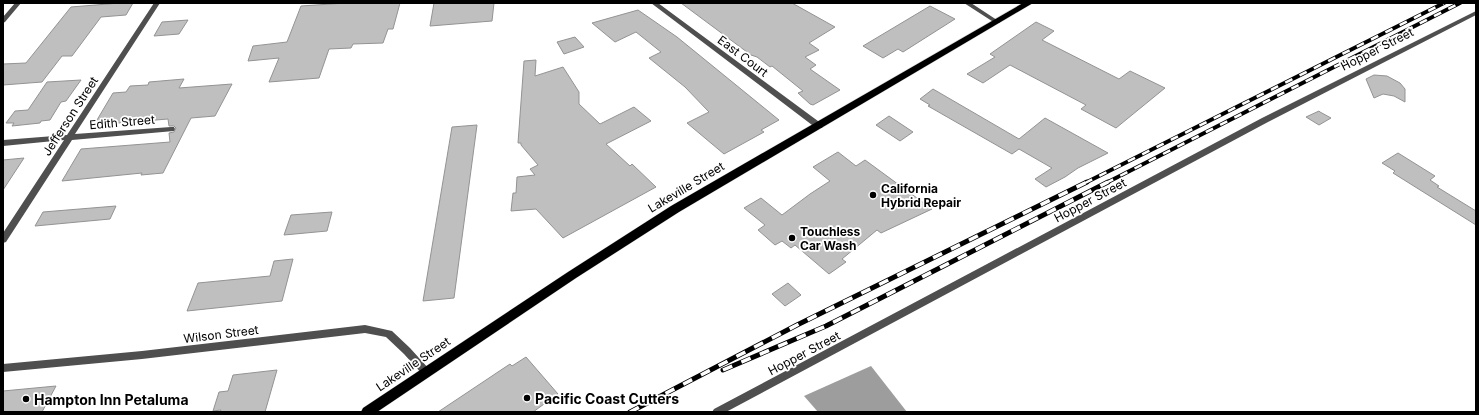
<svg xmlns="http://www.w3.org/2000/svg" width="1479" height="415" font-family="Inter,sans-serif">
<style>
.water{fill:#9d9d9d}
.building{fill:#bfbfbf;stroke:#939393}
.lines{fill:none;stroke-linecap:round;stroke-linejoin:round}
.primary-casing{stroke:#dbdbdb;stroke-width:1}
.street{fill:#4f4f4f;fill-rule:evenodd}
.primary{fill:#000;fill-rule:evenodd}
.rail-far1-casing{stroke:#000;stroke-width:4}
.rail-casing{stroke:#000;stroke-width:5}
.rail-far1{stroke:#fff;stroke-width:2.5;stroke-dasharray:8;stroke-linecap:butt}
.rail{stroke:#fff;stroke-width:3.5;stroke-dasharray:10;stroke-linecap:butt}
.poi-dot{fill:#000;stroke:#fff;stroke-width:1.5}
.labels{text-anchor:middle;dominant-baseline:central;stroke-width:3.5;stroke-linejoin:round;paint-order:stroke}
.street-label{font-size:12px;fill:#000;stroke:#fff}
.poi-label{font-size:12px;font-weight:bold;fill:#000;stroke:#fff;text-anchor:start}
.near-poi-label{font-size:14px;font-weight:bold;fill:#000;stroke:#fff;text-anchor:start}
</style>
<rect width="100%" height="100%" fill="#fff"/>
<path class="water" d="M 871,366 L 907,412 L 818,412 L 804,396 Z"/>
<path class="building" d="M 120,3 L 133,3 L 126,15 L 101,17 L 72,56 L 62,56 L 42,82 L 3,85 L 3,64 L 26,63 L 71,7 Z
M 346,3 L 400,3 L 393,29 L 388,29 L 383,43 L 353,44 L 351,48 L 329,49 L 319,78 L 269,82 L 279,58 L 248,61 L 253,46 L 287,42 L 301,6 Z
M 434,3 L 494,3 L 492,21 L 430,26 Z
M 681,3 L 792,3 L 835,27 L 809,43 L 819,50 L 805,57 L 816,65 L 810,69 L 840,90 L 813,105 L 810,104 L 798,93 L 803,91 L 772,66 L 770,67 L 757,57 L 751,55 Z
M 930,6 L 955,19 L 903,52 L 898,49 L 883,58 L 863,46 Z
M 638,10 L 677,37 L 779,120 L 761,130 L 764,132 L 724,154 L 687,123 L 709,112 L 685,87 L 649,58 L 661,52 L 636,32 L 615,42 L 592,23 Z
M 188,20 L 179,34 L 154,36 L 162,22 Z
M 1036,22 L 1054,31 L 1042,40 L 1119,79 L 1130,71 L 1165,88 L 1116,128 L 1081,109 L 1086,105 L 1010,65 L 983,83 L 967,74 L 995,57 L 990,54 Z
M 575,37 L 584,47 L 564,54 L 557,42 Z
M 536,60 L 535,76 L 563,67 L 579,92 L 579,104 L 600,124 L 634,107 L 651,121 L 606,144 L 630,166 L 632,164 L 656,187 L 563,238 L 536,209 L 511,211 L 513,193 L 516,193 L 517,177 L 535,175 L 530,169 L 538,165 L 521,145 L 521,143 L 518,143 L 524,61 Z
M 1374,75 L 1387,76 L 1400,83 L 1405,89 L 1405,102 L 1394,96 L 1383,94 L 1374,98 L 1366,79 Z
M 184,79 L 179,88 L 232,84 L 215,116 L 191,118 L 163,173 L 141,175 L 142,173 L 62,181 L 81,149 L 170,142 L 169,133 L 174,132 L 176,128 L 174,126 L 169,126 L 168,119 L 94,125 L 113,93 L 126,92 L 130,86 L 148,85 L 149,82 Z
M 81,80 L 66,101 L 61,102 L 50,120 L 41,121 L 40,123 L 12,126 L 14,123 L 6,123 L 15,111 L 28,110 L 47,82 Z
M 933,89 L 1019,139 L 1045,118 L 1108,153 L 1078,168 L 1065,177 L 1046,187 L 1035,179 L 1052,168 L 1019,149 L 1012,154 L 928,106 L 930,105 L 920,99 Z
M 1319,111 L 1320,112 L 1331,118 L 1319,125 L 1306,117 Z
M 889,116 L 913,132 L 900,141 L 876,125 Z
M 477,125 L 454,298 L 423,301 L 452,127 Z
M 838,152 L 856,166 L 865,160 L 932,209 L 881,233 L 877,230 L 842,259 L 846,262 L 829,274 L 795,245 L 791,248 L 782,241 L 775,245 L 758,230 L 765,225 L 744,208 L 761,198 L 782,215 L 810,194 L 830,181 L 813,167 Z
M 1398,153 L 1435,176 L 1430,180 L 1439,186 L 1437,187 L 1476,211 L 1476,225 L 1393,173 L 1395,171 L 1382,163 Z
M 24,158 L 3,190 L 3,160 Z
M 116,206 L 110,219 L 35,226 L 43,212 Z
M 332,212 L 327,231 L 284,235 L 291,215 Z
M 293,259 L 282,301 L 187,311 L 198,283 L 270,276 L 274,261 Z
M 788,283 L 801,295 L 785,306 L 772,294 Z
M 526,357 L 558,394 L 533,412 L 438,412 L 510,364 L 512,366 Z
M 277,370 L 265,412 L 220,412 L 221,410 L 213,411 L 219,392 L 228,391 L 233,375 Z
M 56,386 L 42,412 L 3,412 L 3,391 Z"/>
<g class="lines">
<defs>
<path id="primary" d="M 1023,3 L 1033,3 L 679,212 L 576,278 L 377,412 L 361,412 L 363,408 L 568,272 L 671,206 Z"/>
</defs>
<use href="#primary" class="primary-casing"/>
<path class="street" d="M 15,3 L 21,3 L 5,22 L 3,23 L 3,17 Z
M 154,3 L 160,3 L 75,134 L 171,127 L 174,127 L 175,129 L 174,131 L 72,140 L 6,242 L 3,243 L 3,233 L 64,140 L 3,146 L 3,140 L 67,135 Z
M 651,3 L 658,3 L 822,124 L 823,126 L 822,128 L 816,128 Z
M 964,3 L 971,3 L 1000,22 L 999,23 L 995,23 Z
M 1476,11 L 1476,15 L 1268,122 L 726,412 L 712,412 L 714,409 L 1262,118 Z
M 365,325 L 392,331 L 410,348 L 429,369 L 431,372 L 429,375 L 426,376 L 423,375 L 404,354 L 386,337 L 365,333 L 142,359 L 3,372 L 3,364 L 142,351 Z"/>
<use href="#primary" class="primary"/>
<defs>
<path id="rail-far1" d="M 1085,183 L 1444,3
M 1106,183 L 1460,3"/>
<path id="rail" d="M 723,370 L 826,326 L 1108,182
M 630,412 L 797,325 L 1087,182"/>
</defs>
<use href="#rail-far1" class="rail-far1-casing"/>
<use href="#rail" class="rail-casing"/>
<use href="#rail-far1" class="rail-far1"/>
<use href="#rail" class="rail"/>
</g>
<g class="poi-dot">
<circle cx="873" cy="195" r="4"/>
<circle cx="792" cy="238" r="4"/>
<circle cx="527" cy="398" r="4"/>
<circle cx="26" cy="399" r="4"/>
</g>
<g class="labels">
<g class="street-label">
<text transform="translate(1377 49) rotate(-27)">Hopper Street</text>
<text transform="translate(743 56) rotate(37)">East Court</text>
<text transform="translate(70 116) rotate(-57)">Jefferson Street</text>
<text transform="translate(122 122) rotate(-5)">Edith Street</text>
<text transform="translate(686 187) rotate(-31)">Lakeville Street</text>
<text transform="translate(1090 200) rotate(-28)">Hopper Street</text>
<text transform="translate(221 334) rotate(-7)">Wilson Street</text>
<text transform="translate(804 353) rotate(-28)">Hopper Street</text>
<text transform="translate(413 364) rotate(-34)">Lakeville Street</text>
</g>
<g class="poi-label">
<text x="881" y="188">California<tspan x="881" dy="14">Hybrid Repair</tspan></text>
<text x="800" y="231">Touchless<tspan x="800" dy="14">Car Wash</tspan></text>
</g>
<g class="near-poi-label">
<text x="535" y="398">Pacific Coast Cutters</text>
<text x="34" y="399">Hampton Inn Petaluma</text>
</g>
</g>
<rect width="1479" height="415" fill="none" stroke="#000000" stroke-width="8"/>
</svg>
